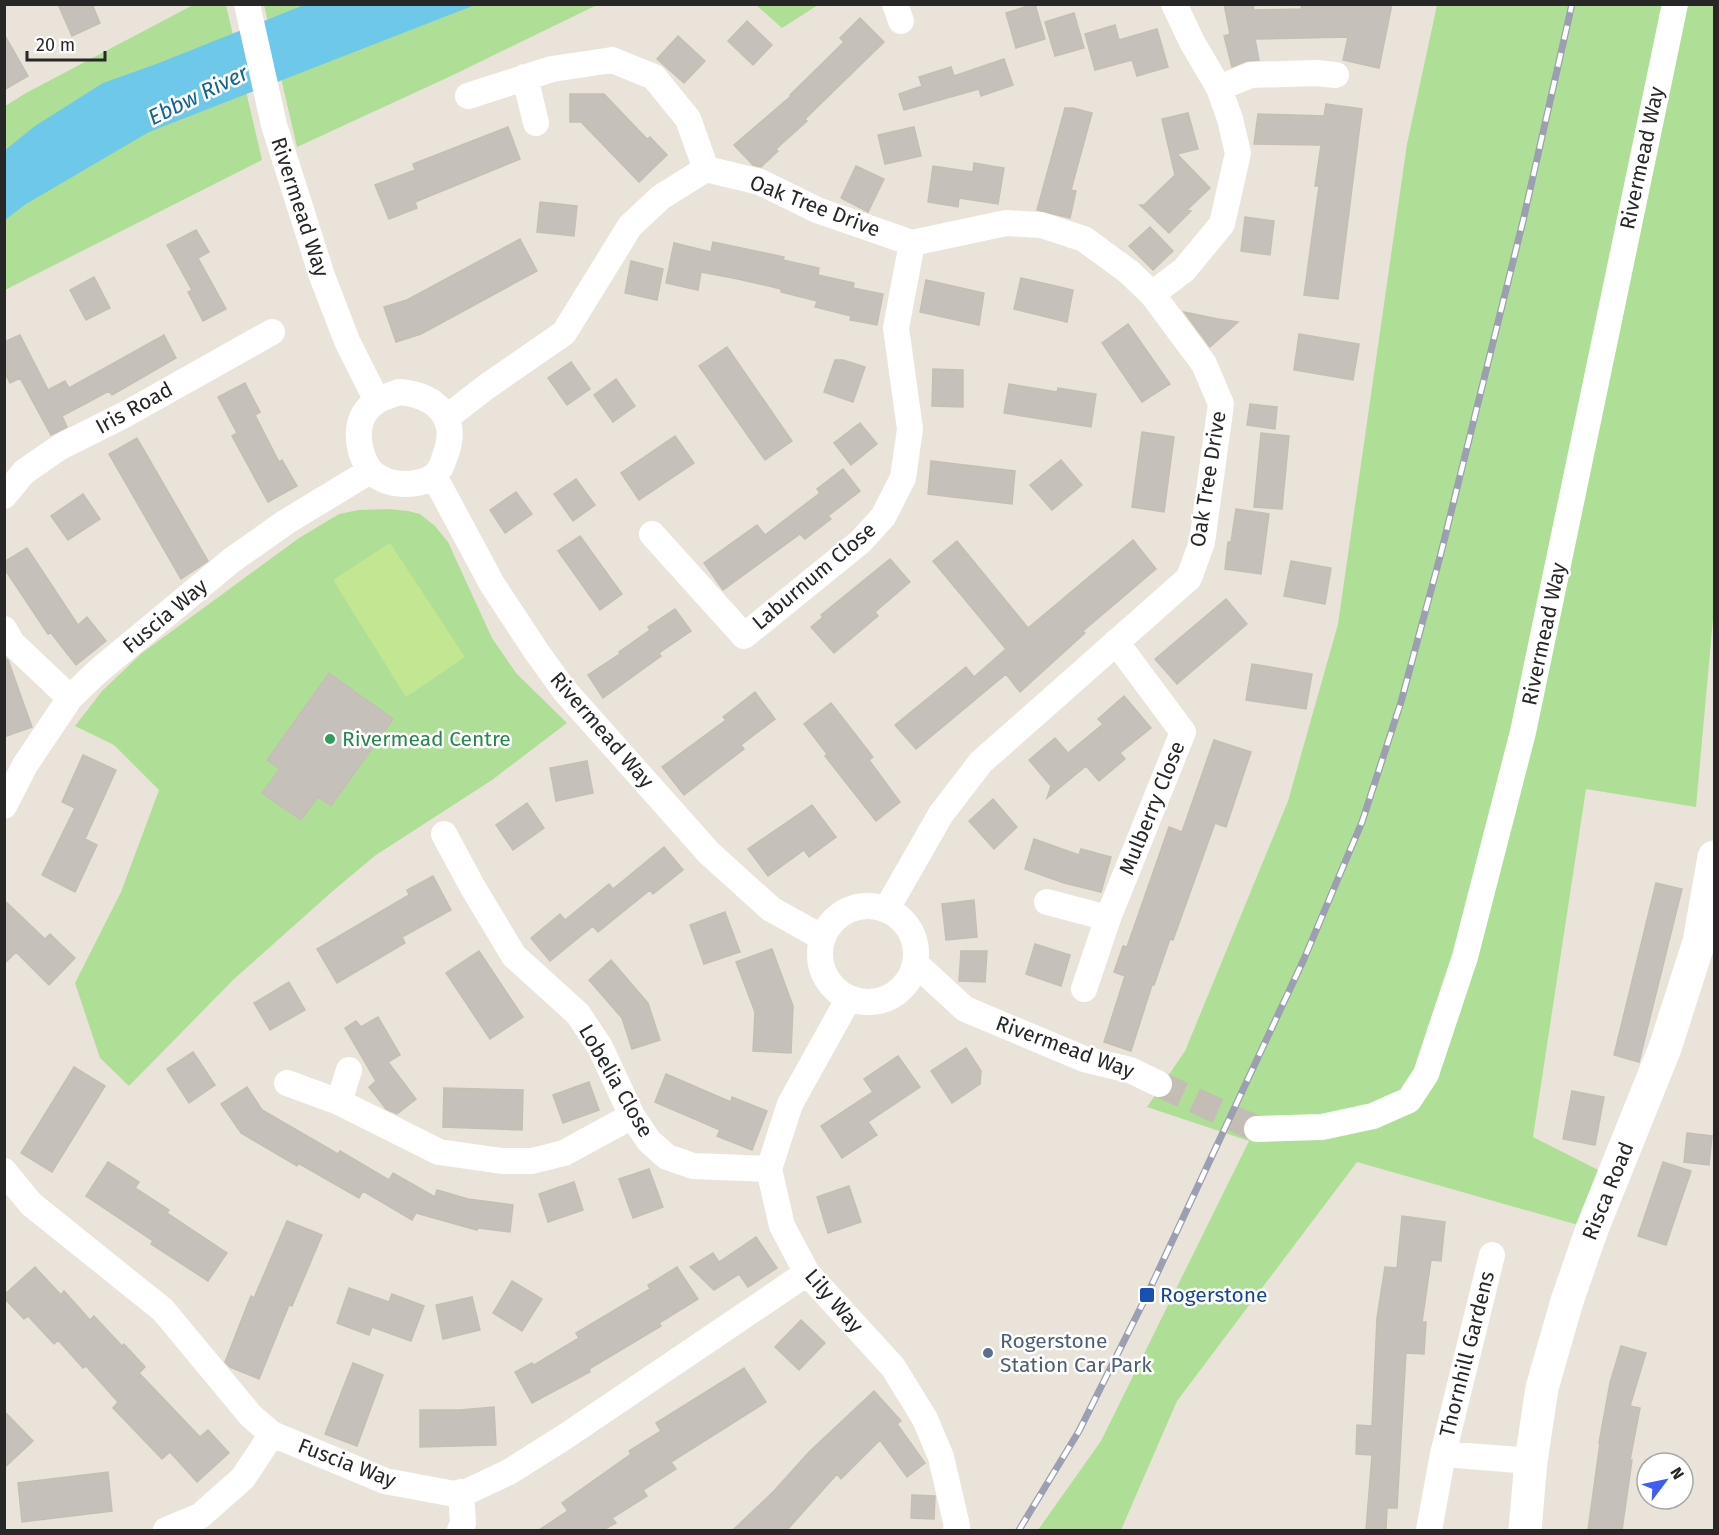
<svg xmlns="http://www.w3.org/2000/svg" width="1719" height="1535" font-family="'Fira Sans',sans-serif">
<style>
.green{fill:#afdf97}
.pitch{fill:#c2e692}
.water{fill:#6ec8e9}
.building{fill:#c5c0b9;stroke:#c5bfb3;stroke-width:1.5}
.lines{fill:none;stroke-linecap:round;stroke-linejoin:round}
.minor-tunnel{stroke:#c3bdb5;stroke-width:26;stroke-dasharray:26 13;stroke-linecap:butt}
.minor{stroke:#fff;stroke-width:26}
.secondary{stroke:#fff;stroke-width:33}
.rail-casing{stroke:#9c9fb1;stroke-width:7}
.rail{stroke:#fff;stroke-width:4.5;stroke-dasharray:14;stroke-linecap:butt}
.leisure-dot{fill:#2e9e5b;stroke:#fff;stroke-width:2}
.transit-dot{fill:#1a4fb4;stroke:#fff;stroke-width:2}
.service-dot{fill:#5c6f8a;stroke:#fff;stroke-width:2}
.labels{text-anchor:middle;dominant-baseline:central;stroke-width:5;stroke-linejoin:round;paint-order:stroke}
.street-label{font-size:21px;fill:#272727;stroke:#fff}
.leisure-label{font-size:21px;fill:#27864d;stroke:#fff;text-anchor:start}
.transit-label{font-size:21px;fill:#164399;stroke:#fff;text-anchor:start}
.service-label{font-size:21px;fill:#4e5e75;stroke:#fff;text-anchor:start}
.water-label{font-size:22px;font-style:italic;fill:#126491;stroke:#fff}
</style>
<rect width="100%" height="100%" fill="#eae3d9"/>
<path class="green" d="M 193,5 L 226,5 L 262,160 L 5,290 L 5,106 L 26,93 Z
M 264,5 L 597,5 L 451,76 L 297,147 Z
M 756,5 L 818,5 L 782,28 Z
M 1437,5 L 1714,5 L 1714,608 L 1696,807 L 1586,789 L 1533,1137 L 1614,1178 L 1592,1229 L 1357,1162 L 1177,1401 L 1121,1530 L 1038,1530 L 1101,1441 L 1249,1141 L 1147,1107 L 1185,1051 L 1288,801 L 1338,624 L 1407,144 Z
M 388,509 L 408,511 L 420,514 L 435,526 L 448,542 L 492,638 L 516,673 L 567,723 L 492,780 L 376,855 L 334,890 L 234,979 L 129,1086 L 100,1058 L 75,983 L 121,892 L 159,790 L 114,745 L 75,726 L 102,691 L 142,653 L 299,538 L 339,514 L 359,510 Z"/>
<path class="pitch" d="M 390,543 L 465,657 L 406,697 L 333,580 Z"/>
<path class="water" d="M 304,5 L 475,5 L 149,132 L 26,204 L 5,220 L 5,150 L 35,126 L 103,83 L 159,63 Z"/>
<path class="building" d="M 58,4 L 92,4 L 100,23 L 72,36 Z
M 1035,4 L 1045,39 L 1016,48 L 1006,13 Z
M 1224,4 L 1253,4 L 1254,10 L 1301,9 L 1302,4 L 1392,4 L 1379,68 L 1343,60 L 1348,37 L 1255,39 L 1259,60 L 1246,61 L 1232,67 L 1224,36 L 1230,34 Z
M 1074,13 L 1084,48 L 1055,56 L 1045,22 Z
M 860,18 L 884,42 L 805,119 L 807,121 L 776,149 L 778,151 L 761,167 L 753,165 L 734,145 L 791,96 L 790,95 L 844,42 L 840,38 Z
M 747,21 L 772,45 L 753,65 L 728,41 Z
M 1115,25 L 1119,40 L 1157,29 L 1168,67 L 1137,76 L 1132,60 L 1095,70 L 1085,34 Z
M 4,34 L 28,76 L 4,90 Z
M 678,36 L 705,61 L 684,83 L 657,59 Z
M 1004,59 L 1013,85 L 981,96 L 979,89 L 904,110 L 899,94 L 922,86 L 919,77 L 951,67 L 954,76 Z
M 570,94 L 604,94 L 647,139 L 650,137 L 667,155 L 639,182 L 581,122 L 570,122 Z
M 1326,104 L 1362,109 L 1338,299 L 1304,295 L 1319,186 L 1315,186 L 1321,145 L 1254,144 L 1258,114 L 1324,116 Z
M 1065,108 L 1073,108 L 1092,113 L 1071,190 L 1076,191 L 1070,218 L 1037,210 Z
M 1188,113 L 1198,149 L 1177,154 L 1210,188 L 1187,210 L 1191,211 L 1169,233 L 1140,205 L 1144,205 L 1175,175 L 1162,119 Z
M 508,127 L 520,159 L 415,202 L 417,208 L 389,219 L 375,185 L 415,170 L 413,164 Z
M 914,127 L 921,156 L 885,164 L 878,135 Z
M 974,163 L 1004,168 L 998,204 L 959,198 L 958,207 L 928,202 L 933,166 L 973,172 Z
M 856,166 L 884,179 L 868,212 L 841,198 Z
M 540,202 L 577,206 L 574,236 L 537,232 Z
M 1245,217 L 1274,221 L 1270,255 L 1241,251 Z
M 1150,227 L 1173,251 L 1153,270 L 1129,246 Z
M 196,230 L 209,252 L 198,258 L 226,309 L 203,321 L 188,292 L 192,290 L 167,245 Z
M 520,239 L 537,271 L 421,334 L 396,342 L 384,307 L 407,300 Z
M 713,242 L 784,257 L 783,260 L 819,268 L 818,275 L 854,283 L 853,288 L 883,294 L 877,325 L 850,320 L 851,316 L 815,307 L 817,301 L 781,292 L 781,289 L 738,279 L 701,272 L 698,290 L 666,283 L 674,243 L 711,252 Z
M 631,261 L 663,269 L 657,300 L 625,293 Z
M 94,277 L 110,308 L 86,320 L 70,290 Z
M 1021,278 L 1073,290 L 1067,322 L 1014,309 Z
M 926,280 L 984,293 L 979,325 L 920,312 Z
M 1184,312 L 1218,319 L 1238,322 L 1210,347 Z
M 1128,324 L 1170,384 L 1142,402 L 1102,343 Z
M 1299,334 L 1359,344 L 1353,380 L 1294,370 Z
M 20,335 L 48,390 L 65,381 L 69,388 L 164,335 L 176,358 L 112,395 L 109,391 L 62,416 L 67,427 L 51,435 L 20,378 L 10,383 L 4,371 L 4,342 Z
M 727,347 L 792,441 L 765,460 L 699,366 Z
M 835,360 L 843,360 L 865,367 L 853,402 L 824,392 Z
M 571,362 L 590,389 L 567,405 L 548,378 Z
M 933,369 L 963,370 L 963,407 L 932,406 Z
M 616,379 L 635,406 L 613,422 L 594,395 Z
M 245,383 L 260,412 L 255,415 L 279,462 L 282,460 L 297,486 L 268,502 L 232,436 L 237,433 L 218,397 Z
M 1009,384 L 1057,392 L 1058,388 L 1096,394 L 1091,427 L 1004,413 Z
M 1250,404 L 1277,407 L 1275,429 L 1247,425 Z
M 860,423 L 877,444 L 851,465 L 834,443 Z
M 1142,432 L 1174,437 L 1164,512 L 1132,507 Z
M 1261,433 L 1289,436 L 1282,509 L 1254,507 Z
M 675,436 L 694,463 L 639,500 L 621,473 Z
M 137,438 L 208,561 L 181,579 L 109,454 Z
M 1061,460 L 1082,485 L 1052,510 L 1030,485 Z
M 931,461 L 1015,471 L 1012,504 L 928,494 Z
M 843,469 L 860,491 L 828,516 L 831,519 L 805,539 L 800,534 L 723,590 L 704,563 L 757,525 L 765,535 L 820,493 L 817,489 Z
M 576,479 L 595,505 L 573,521 L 554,494 Z
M 516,492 L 532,514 L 505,533 L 490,510 Z
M 83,494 L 100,519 L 68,540 L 51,516 Z
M 1236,509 L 1269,514 L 1261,574 L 1225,569 L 1228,542 L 1231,542 Z
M 580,536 L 622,594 L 600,610 L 558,551 Z
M 1133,540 L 1156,569 L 1083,631 L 1085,633 L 1020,692 L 1006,674 L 916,749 L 895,725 L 966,667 L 974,677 L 1006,649 L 933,561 L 957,541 L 1028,628 Z
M 27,548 L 78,625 L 87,617 L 106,641 L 76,665 L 51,633 L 48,634 L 4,568 L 4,562 Z
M 890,559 L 910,582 L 875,612 L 878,616 L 834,653 L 811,627 L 823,617 L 821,615 Z
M 1291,561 L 1331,568 L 1325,604 L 1284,596 Z
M 1226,599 L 1247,624 L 1177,684 L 1155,659 Z
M 675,609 L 691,631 L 659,653 L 661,656 L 603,698 L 588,675 L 620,654 L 619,652 L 650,630 L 648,627 Z
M 4,658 L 8,660 L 32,727 L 4,737 Z
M 1252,664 L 1312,674 L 1306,709 L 1246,700 Z
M 329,673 L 393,719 L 331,806 L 318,797 L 301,820 L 262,793 L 280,769 L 267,760 Z
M 755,692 L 775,719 L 741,745 L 744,749 L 684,795 L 662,767 L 726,720 L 723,717 Z
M 1124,696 L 1151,728 L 1120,753 L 1125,759 L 1099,781 L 1086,766 L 1047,798 L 1051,786 L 1029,760 L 1055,738 L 1068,753 L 1103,724 L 1098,719 Z
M 831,703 L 873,757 L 869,760 L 900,802 L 876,821 L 825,756 L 827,754 L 804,724 Z
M 1214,740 L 1251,752 L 1226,827 L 1215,823 L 1173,940 L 1170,939 L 1154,985 L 1152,985 L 1131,1051 L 1104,1042 L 1125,976 L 1114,972 L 1123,946 L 1127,947 L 1169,827 L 1182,832 Z
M 83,755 L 116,770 L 85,839 L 97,845 L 75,892 L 42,875 L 75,808 L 62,802 Z
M 587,761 L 593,793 L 556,801 L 550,768 Z
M 993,799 L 1017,827 L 994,849 L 969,821 Z
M 527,803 L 544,828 L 513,850 L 496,825 Z
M 812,805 L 836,837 L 809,857 L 804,850 L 768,876 L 748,849 Z
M 1034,839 L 1079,855 L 1081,849 L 1111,857 L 1101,892 L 1064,883 L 1025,869 Z
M 664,847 L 683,870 L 653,894 L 650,890 L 598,932 L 593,926 L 550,961 L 531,938 L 560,914 L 565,920 L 609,884 L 613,889 Z
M 433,876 L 451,910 L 402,937 L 405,943 L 337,983 L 317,949 L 409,895 L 407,890 Z
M 1656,883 L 1682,889 L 1639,1062 L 1614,1055 Z
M 4,900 L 45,939 L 50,934 L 75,958 L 49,985 L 16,952 L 4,964 Z
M 974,900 L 977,937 L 946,940 L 942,904 Z
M 725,912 L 740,952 L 704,964 L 690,925 Z
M 1035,944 L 1070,955 L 1061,986 L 1026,974 Z
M 772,949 L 793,1006 L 791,1053 L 753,1051 L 755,1012 L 736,962 Z
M 479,951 L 523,1017 L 490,1039 L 446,973 Z
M 961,951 L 987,951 L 985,982 L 959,981 Z
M 611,960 L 648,1003 L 660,1040 L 632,1049 L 622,1018 L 589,980 Z
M 289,982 L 305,1010 L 270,1030 L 254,1003 Z
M 378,1017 L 400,1055 L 388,1062 L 416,1099 L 397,1114 L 386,1109 L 369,1087 L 376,1081 L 345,1028 L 356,1021 L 361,1027 Z
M 966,1048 L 981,1071 L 980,1084 L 952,1103 L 931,1071 Z
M 193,1052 L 215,1085 L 189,1103 L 167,1069 Z
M 898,1056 L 920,1087 L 868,1122 L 877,1135 L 842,1158 L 821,1126 L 873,1092 L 864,1079 Z
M 74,1067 L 105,1086 L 52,1172 L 21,1153 Z
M 666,1074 L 731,1102 L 732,1097 L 767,1111 L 752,1150 L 717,1136 L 720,1130 L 655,1102 Z
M 589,1082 L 599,1110 L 563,1123 L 553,1095 Z
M 247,1087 L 262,1110 L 338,1154 L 340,1151 L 389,1180 L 393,1173 L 435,1197 L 437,1190 L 468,1199 L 513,1205 L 510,1232 L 478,1228 L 477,1230 L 416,1213 L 412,1220 L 363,1191 L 359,1198 L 298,1163 L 297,1166 L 241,1133 L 221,1104 Z
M 444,1088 L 523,1090 L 522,1130 L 443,1127 Z
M 1572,1091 L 1604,1097 L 1595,1145 L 1563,1139 Z
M 1687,1133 L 1712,1136 L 1709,1165 L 1684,1162 Z
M 108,1162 L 139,1182 L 135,1188 L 169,1210 L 167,1213 L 227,1253 L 208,1281 L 151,1244 L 153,1241 L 86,1196 Z
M 1663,1162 L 1691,1171 L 1666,1245 L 1638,1236 Z
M 649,1169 L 663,1207 L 633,1218 L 619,1179 Z
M 574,1182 L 583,1210 L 548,1222 L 539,1194 Z
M 849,1186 L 861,1222 L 828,1233 L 817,1197 Z
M 1402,1216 L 1445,1222 L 1441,1261 L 1431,1260 L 1422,1322 L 1426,1322 L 1424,1354 L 1406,1353 L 1397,1508 L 1387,1508 L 1386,1530 L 1366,1530 L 1372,1455 L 1356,1454 L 1357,1425 L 1372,1426 L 1377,1318 L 1385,1267 L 1397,1268 Z
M 287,1221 L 322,1235 L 292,1306 L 289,1305 L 259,1379 L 230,1367 L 225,1362 L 251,1296 L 254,1298 Z
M 756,1237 L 777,1268 L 748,1287 L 739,1274 L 714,1290 L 690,1267 L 713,1253 L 719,1262 Z
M 35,1267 L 61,1295 L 64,1291 L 90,1320 L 94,1316 L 122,1346 L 124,1344 L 145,1367 L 139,1373 L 200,1437 L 208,1430 L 229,1453 L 197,1482 L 170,1452 L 162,1459 L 113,1408 L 118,1402 L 86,1366 L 83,1368 L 58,1340 L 54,1344 L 28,1316 L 24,1319 L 4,1298 L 4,1295 Z
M 677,1267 L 698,1299 L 659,1323 L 661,1326 L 589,1369 L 590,1372 L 532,1403 L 515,1372 L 532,1363 L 534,1365 L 579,1338 L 576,1333 L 650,1289 L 648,1285 Z
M 512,1281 L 542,1299 L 522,1331 L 493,1313 Z
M 349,1288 L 389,1302 L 392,1294 L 424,1306 L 411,1341 L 372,1327 L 369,1335 L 337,1323 Z
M 472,1297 L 480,1330 L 443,1339 L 436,1305 Z
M 801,1320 L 825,1343 L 799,1370 L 775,1347 Z
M 1621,1346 L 1646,1353 L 1630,1406 L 1640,1408 L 1630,1460 L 1632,1460 L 1622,1530 L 1588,1530 L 1600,1443 L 1599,1443 L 1610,1383 Z
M 353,1363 L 383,1375 L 357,1446 L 325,1434 Z
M 744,1368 L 766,1402 L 671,1462 L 676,1469 L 643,1490 L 647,1496 L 612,1518 L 616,1523 L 603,1530 L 539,1530 L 568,1511 L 562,1503 L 631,1454 L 629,1451 L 661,1431 L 656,1423 Z
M 874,1391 L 901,1421 L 897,1424 L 925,1463 L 907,1477 L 880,1440 L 841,1479 L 837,1474 L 787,1530 L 733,1530 L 774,1491 L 809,1452 Z
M 494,1407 L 496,1445 L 420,1447 L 420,1410 L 460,1410 Z
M 4,1411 L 33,1441 L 4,1468 Z
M 108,1472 L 112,1511 L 22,1522 L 18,1483 Z
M 912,1495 L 935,1496 L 934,1519 L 911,1518 Z"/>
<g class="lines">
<path class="minor-tunnel" d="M 1159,1084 L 1257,1129"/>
<path class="minor" d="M 247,4 L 274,125 L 322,276 L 347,341 L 377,401
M 895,4 L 901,21
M 525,77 L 536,123
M 1219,88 L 1251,75 L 1316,73 L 1336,75
M 468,96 L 552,69 L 612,60 L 654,77 L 688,119 L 706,169
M 1152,294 L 1184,270 L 1222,224 L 1238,153 L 1230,119 L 1219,88 L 1192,42 L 1174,4
M 399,392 C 436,395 460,418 445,456 C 443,463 439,472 434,476 C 424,484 405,485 394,483 C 384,481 372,475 367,466 C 356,445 353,416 377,401 C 383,397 392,395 399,392 Z
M 446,418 L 486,387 L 564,333 L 630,226 L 661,197 L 706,169 L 760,182 L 817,210 L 912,243 L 1006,223 L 1041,225 L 1084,239 L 1129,272 L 1152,294 L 1204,364 L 1221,404 L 1202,542 L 1189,578 L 981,762 L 941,814 L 886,910
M 434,476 L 492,584 L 536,651 L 564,690 L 709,853 L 771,909 L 823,938
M 4,496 L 24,472 L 60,447 L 126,414 L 272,332
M 652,534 L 744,636 L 860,542 L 883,517 L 903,478 L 910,429 L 896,328 L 912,243
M 4,629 L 12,643 L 70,698
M 4,806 L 25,765 L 70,698 L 97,672 L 232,560 L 286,522 L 370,471
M 444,834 L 472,886 L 514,956 L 578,1014 L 600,1047 L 632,1116 L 649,1141 L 667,1157 L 693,1166 L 769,1169
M 1047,902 L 1108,918
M820 954a48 48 0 1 1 96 0a48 48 0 1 1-96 0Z
M 916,964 L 965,1009 L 1084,1059 L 1130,1070 L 1159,1084
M 1084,989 L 1108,918 L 1183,732 L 1116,642
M 849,998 L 790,1104 L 769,1169 L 782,1226 L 807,1273 L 893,1367 L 925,1419 L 941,1457 L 957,1526 L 956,1530
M 287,1083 L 339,1102 L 439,1152 L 502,1161 L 532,1161 L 564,1153 L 632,1116
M 339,1102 L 349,1070
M 1257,1129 L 1322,1127 L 1373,1116 L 1409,1100 L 1426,1074 L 1465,957 L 1523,732 L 1675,4
M 4,1171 L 31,1204 L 163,1310 L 251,1416 L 272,1434 L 385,1481 L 460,1495 L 509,1472 L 566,1436 L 807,1273
M 1443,1454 L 1531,1461
M 166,1530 L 200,1516 L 243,1478 L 272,1434
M 460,1530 L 463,1523 L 461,1492
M 1429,1530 L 1443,1454 L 1492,1255"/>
<path class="secondary" d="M 1525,1530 L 1531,1461 L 1542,1388 L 1567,1301 L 1592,1229 L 1665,1048 L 1699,942 L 1714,857"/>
<defs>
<path id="rail" d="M 1019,1530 L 1079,1431 L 1147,1295 L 1304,959 L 1362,822 L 1401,702 L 1441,553 L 1523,221 L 1572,4"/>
</defs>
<use href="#rail" class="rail-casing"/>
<use href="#rail" class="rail"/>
</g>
<circle class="leisure-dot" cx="330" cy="739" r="6"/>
<rect class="transit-dot" x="1139" y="1287" width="16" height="16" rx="3"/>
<circle class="service-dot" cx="988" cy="1353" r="6"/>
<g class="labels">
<g class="street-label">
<text transform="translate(1642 158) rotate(-78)">Rivermead Way</text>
<text transform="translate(815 206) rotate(21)">Oak Tree Drive</text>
<text transform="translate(300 207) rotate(72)">Rivermead Way</text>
<text transform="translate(134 408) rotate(-29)">Iris Road</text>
<text transform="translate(1208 479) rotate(-81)">Oak Tree Drive</text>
<text transform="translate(814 576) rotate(-40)">Laburnum Close</text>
<text transform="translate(165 616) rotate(-40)">Fuscia Way</text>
<text transform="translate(1544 634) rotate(-78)">Rivermead Way</text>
<text transform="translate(602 730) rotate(49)">Rivermead Way</text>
<text transform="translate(1152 808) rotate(-68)">Mulberry Close</text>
<text transform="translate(1065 1047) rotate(20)">Rivermead Way</text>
<text transform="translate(616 1081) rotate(60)">Lobelia Close</text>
<text transform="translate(1608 1191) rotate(-68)">Risca Road</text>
<text transform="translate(834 1301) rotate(49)">Lily Way</text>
<text transform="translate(1467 1354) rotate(-76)">Thornhill Gardens</text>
<text transform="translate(347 1463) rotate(21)">Fuscia Way</text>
</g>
<g class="leisure-label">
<text x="342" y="739">Rivermead Centre</text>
</g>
<g class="transit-label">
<text x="1160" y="1295">Rogerstone</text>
</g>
<g class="service-label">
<text x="1000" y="1341">Rogerstone<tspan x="1000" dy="24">Station Car Park</tspan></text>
</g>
<g class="water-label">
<text transform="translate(198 95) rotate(-26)">Ebbw River</text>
</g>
</g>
<rect width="1719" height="1535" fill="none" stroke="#272727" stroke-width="12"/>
<g transform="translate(1665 1481) rotate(58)"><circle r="28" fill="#ffffff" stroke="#a9a9a9" stroke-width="1.5"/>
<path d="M0-4.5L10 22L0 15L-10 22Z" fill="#3d5df3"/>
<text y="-9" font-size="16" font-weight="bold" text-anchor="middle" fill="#272727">N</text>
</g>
<path d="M27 51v9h78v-9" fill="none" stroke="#272727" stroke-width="3"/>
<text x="36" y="51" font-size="18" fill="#272727" stroke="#ffffff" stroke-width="4.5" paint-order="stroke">20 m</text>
</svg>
